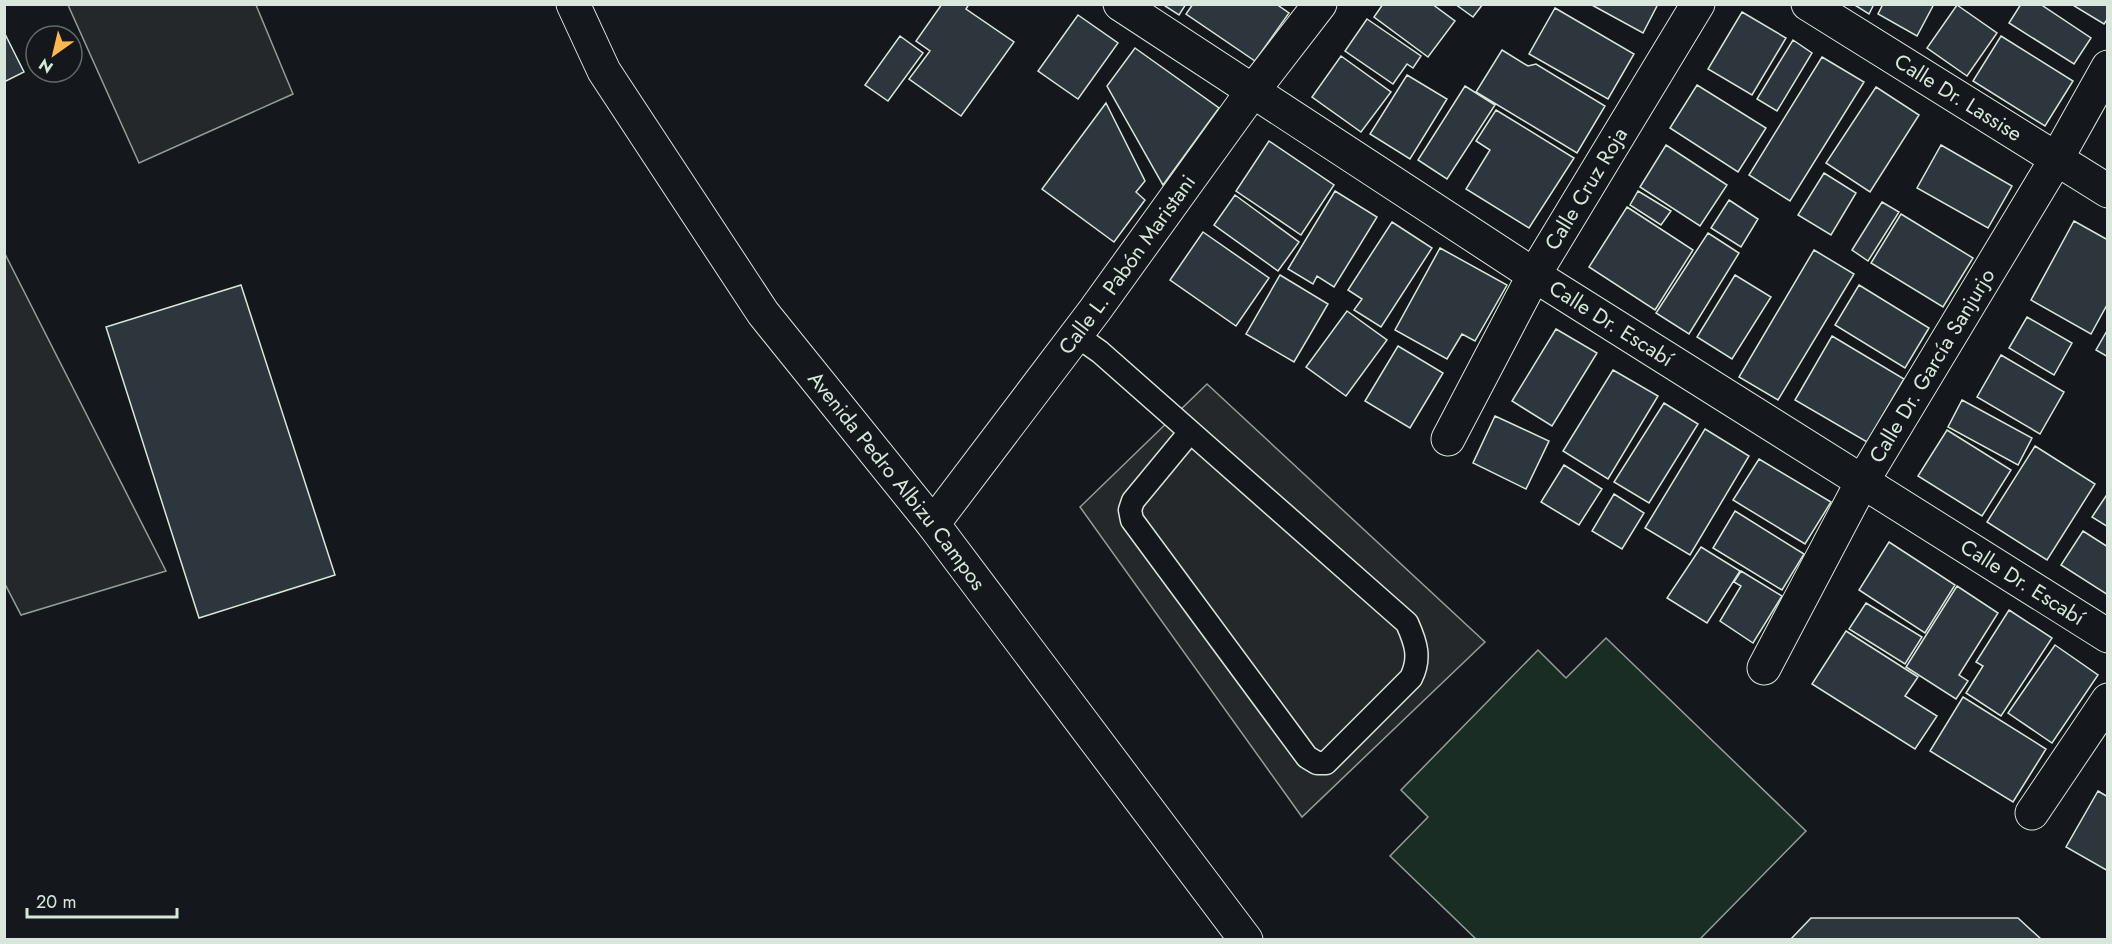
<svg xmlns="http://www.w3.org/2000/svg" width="2112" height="944" font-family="Jost,sans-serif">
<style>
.green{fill:#1a2d24;stroke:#939e99;stroke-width:1.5}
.parking{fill:#24282b;stroke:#939e99;stroke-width:1.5}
.building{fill:#2c363c;stroke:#d8e6dc;stroke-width:1.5}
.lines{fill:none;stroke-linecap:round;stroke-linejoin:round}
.service-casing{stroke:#d8e6dc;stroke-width:25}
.minor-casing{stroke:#d8e6dc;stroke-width:35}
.primary-casing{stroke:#d8e6dc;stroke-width:35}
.service{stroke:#14181c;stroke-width:22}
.minor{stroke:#14181c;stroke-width:33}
.primary{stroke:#14181c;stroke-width:33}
.labels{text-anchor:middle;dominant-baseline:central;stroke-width:4.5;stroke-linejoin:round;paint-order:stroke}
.street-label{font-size:21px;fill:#d8e6dc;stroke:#14181c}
</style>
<rect width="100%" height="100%" fill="#14181c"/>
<path class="green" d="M 1606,638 L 1806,831 L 1700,939 L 1476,939 L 1390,856 L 1428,817 L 1401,790 L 1538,650 L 1566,678 Z"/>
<path class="parking" d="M 68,5 L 256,5 L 293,94 L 139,163 Z
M 5,254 L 166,571 L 21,615 L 4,582 Z
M 1207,384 L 1485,642 L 1302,817 L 1080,507 Z"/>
<path class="building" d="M 942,4 L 969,4 L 966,9 L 1014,42 L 961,116 L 909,79 L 930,51 L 916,41 Z
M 1162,4 L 1186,4 L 1179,15 Z
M 1193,4 L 1276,4 L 1289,13 L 1255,61 L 1186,14 Z
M 1383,4 L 1432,4 L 1455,21 L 1428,57 L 1374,17 Z
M 1455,4 L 1483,4 L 1473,17 Z
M 1590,4 L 1658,4 L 1643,33 Z
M 1853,4 L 1874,4 L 1869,14 Z
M 1883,4 L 1934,4 L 1917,36 L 1878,14 Z
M 2021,4 L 2040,4 L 2091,38 L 2074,64 L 2009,23 Z
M 2071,4 L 2108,4 L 2108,18 L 2104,24 Z
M 1957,5 L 1997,33 L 1967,76 L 1927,48 Z
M 1555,8 L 1634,54 L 1608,99 L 1529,54 Z
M 1742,12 L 1786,38 L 1752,95 L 1708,69 Z
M 1078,15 L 1118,43 L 1078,99 L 1038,71 Z
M 1367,19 L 1421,56 L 1413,68 L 1407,64 L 1393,84 L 1345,51 Z
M 4,32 L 24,72 L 4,82 Z
M 900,36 L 923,53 L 888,101 L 865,85 Z
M 2001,36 L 2073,81 L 2045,126 L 1973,81 Z
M 1793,40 L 1812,53 L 1777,111 L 1757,99 Z
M 1135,48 L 1219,108 L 1163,185 L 1107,86 Z
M 1502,50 L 1528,66 L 1536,64 L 1605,106 L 1577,153 L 1476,92 Z
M 1341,56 L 1391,92 L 1361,132 L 1312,97 Z
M 1822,57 L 1864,82 L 1790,201 L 1749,175 Z
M 1407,75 L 1447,99 L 1410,159 L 1370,134 Z
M 1697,85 L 1766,128 L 1738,172 L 1670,128 Z
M 1465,86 L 1495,105 L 1447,179 L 1418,160 Z
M 1876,87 L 1919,115 L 1870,192 L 1826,163 Z
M 1106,103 L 1145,181 L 1136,192 L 1145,200 L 1114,242 L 1042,189 Z
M 1496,110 L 1574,158 L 1529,228 L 1466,189 L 1490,150 L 1476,141 Z
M 1269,141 L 1334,185 L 1301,235 L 1236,191 Z
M 1666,145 L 1727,185 L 1700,226 L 1640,187 Z
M 1941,145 L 2012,186 L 1988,228 L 1917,188 Z
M 1824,173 L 1856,193 L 1831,235 L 1798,215 Z
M 1335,191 L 1377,217 L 1334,287 L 1317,276 L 1313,284 L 1288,269 Z
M 1638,191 L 1671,211 L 1661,225 L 1630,205 Z
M 1235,195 L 1299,242 L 1278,271 L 1214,225 Z
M 1729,200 L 1758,219 L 1741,247 L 1711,228 Z
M 1882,202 L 1899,212 L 1868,261 L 1852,250 Z
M 1627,207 L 1693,250 L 1655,310 L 1589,267 Z
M 1901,214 L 1973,258 L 1943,307 L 1871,263 Z
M 2074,221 L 2108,240 L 2108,303 L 2091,334 L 2031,300 Z
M 1392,222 L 1432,248 L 1381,327 L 1354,310 L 1362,299 L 1348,290 Z
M 1203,232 L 1269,278 L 1236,326 L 1170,280 Z
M 1708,233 L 1739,253 L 1689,334 L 1656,313 Z
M 1440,248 L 1507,285 L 1475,341 L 1462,334 L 1447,359 L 1395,330 Z
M 1814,250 L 1854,274 L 1778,400 L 1739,377 Z
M 1280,275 L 1328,304 L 1294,362 L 1246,334 Z
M 1735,275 L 1771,297 L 1732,359 L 1697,337 Z
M 241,285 L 335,575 L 199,618 L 106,327 Z
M 1859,285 L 1929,328 L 1905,368 L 1835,325 Z
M 1347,311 L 1387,340 L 1346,396 L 1306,367 Z
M 2027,317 L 2072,343 L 2054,375 L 2009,348 Z
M 1556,329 L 1597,353 L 1552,426 L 1512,401 Z
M 2108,329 L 2108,357 L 2096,350 Z
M 1832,336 L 1904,379 L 1867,442 L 1795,400 Z
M 1398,346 L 1443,373 L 1410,428 L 1365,401 Z
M 2001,355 L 2064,392 L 2040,434 L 1977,397 Z
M 1613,370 L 1658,396 L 1608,479 L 1563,451 Z
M 1962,400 L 2032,438 L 2018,465 L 1948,427 Z
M 1664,403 L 1698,424 L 1649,503 L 1614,482 Z
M 1495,416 L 1549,441 L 1526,489 L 1473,463 Z
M 1705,429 L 1749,456 L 1690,555 L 1645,528 Z
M 1947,430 L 2011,470 L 1982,516 L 1918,476 Z
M 2035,446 L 2095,484 L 2047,560 L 1987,522 Z
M 1759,459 L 1831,502 L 1805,544 L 1733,500 Z
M 1564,465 L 1602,489 L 1579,525 L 1541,502 Z
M 2108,493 L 2108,527 L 2092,517 Z
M 1614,494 L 1644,513 L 1622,549 L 1592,531 Z
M 1735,511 L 1804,554 L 1782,590 L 1713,548 Z
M 2083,531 L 2108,547 L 2108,595 L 2061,565 Z
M 1889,542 L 1955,585 L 1925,633 L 1859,590 Z
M 1701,547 L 1740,571 L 1707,623 L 1667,598 Z
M 1741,571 L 1782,596 L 1753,643 L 1720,621 L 1741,586 L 1734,582 Z
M 1957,586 L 1998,613 L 1959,675 L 1968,681 L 1956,699 L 1906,667 Z
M 1866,603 L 1922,637 L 1905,664 L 1849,629 Z
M 2009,610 L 2052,638 L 2001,716 L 1966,693 L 1983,666 L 1976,662 Z
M 1846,631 L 1918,677 L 1905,696 L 1937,716 L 1915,749 L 1812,684 Z
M 2055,645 L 2098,675 L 2052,743 L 2008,713 Z
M 1963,697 L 2046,749 L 2013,802 L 1930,751 Z
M 2098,791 L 2108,797 L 2108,871 L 2066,847 Z
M 1811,918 L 2018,918 L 2042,940 L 1790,940 Z"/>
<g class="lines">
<defs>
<path id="service" d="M 1076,335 L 1100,352 L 1407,623 C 1416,643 1421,658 1411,678 L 1326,763 L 1317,763 L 1307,757 L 1132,520 L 1130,510 L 1133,501 L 1190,432"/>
<g id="minor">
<path id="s1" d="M 1120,4 L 1534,275 L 2108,636"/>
<path id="s2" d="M 1808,4 L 2108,191"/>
<path id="s3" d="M 1448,439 L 1534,275 L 1698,4"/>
<path id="s4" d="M 933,524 L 1095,310 L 1252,92 L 1320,4"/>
<path id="s5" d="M 1764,668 L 1862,482 L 2057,158 L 2108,67"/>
<path d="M 2032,813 L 2108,700"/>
</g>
<g id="primary">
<path id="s6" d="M 573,4 L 604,71 L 763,313 L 933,524 L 1246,940"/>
</g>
</defs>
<use href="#service" class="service-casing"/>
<use href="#minor" class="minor-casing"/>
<use href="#primary" class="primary-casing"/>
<use href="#service" class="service"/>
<use href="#minor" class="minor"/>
<use href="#primary" class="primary"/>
</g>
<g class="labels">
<g class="street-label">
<text stroke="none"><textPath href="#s2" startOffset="177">Calle Dr. Lassise</textPath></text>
<text stroke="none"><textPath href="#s3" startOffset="286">Calle Cruz Roja</textPath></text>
<text stroke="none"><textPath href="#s4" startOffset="324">Calle L. Pabón Maristani</textPath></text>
<text stroke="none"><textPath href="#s1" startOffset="586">Calle Dr. Escabí</textPath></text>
<text stroke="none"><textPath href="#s5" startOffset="346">Calle Dr. García Sanjurjo</textPath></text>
<text stroke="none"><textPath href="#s6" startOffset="578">Avenida Pedro Albizu Campos</textPath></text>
<text stroke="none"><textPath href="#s1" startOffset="1072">Calle Dr. Escabí</textPath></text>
</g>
</g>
<rect width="2112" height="944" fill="none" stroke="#d8e6dc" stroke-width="12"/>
<g transform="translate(54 54) rotate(214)"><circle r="28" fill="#14181c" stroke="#626a69" stroke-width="1.5"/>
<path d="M0-4.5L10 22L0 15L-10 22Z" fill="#ffb74d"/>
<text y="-9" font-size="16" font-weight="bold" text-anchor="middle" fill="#d8e6dc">N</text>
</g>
<path d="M27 908v9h150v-9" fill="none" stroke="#d8e6dc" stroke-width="3"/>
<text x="36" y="908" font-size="18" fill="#d8e6dc" stroke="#14181c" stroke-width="4.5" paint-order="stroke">20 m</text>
</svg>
